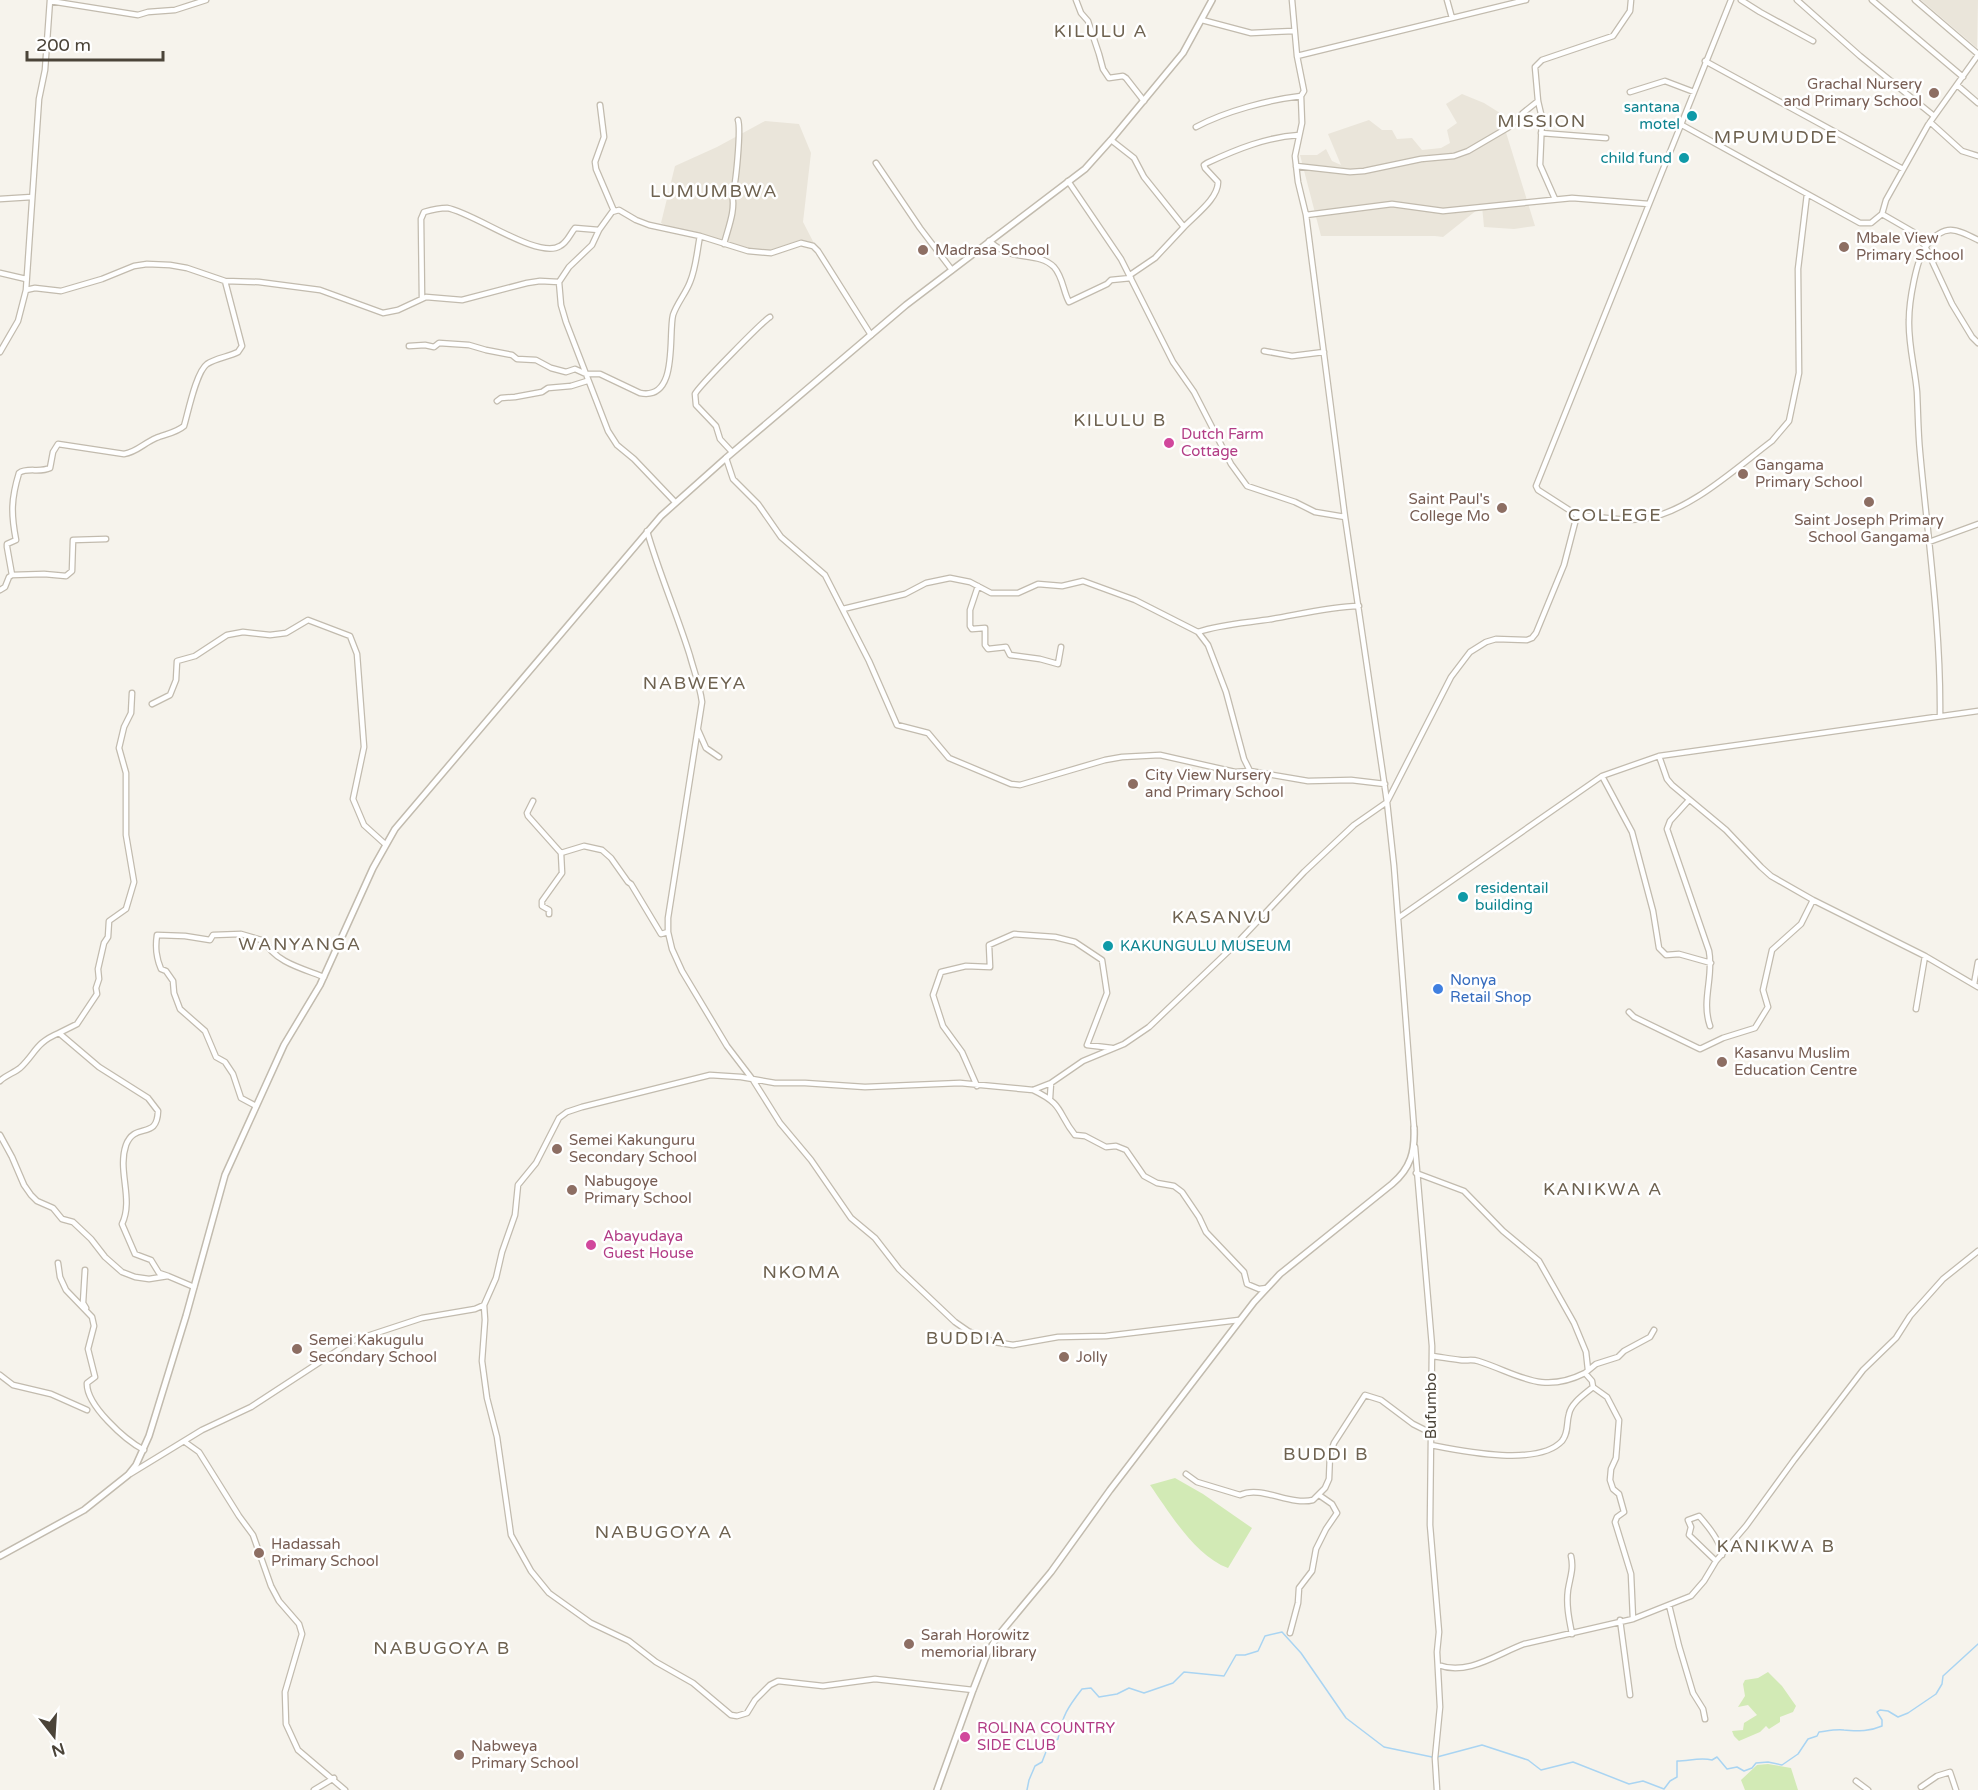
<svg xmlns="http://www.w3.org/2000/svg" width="1978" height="1790" font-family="'Varela Round',sans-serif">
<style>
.residential{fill:#eae5da}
.green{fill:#d2eab5}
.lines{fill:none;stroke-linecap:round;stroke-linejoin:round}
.stream{stroke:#a9d4f2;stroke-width:1.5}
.minor-casing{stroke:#c2bbae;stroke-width:7}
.tertiary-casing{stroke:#c2bbae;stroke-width:8}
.minor{stroke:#fff;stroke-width:4.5}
.tertiary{stroke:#fff;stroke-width:5}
.education-dot{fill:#8d6e63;stroke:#fff;stroke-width:2}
.culture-dot{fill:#0f9aa8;stroke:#fff;stroke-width:2}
.hotel-dot{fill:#d1479c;stroke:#fff;stroke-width:2}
.shop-dot{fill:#3f7fe0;stroke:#fff;stroke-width:2}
.labels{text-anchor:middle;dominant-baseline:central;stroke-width:5;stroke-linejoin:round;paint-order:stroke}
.education-label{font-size:15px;fill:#785e54;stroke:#fff;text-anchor:start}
.culture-label{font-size:15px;fill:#0d838f;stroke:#fff;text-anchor:end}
.hotel-label{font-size:15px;fill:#b23c85;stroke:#fff;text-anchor:start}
.shop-label{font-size:15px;fill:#366cbe;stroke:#fff;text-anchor:start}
.street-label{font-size:15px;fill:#4b4439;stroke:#fff}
.quarter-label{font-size:18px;letter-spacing:1.5px;fill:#6e6250;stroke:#fff}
</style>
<rect width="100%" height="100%" fill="#f6f3ec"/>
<path class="residential" d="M 1921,0 L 1978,0 L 1977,48 Z
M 1462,94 L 1484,103 L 1500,113 L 1535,226 L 1514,229 L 1484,227 L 1482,206 L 1443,237 L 1435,236 L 1321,236 L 1300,155 L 1317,155 L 1326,149 L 1332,161 L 1341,165 L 1328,134 L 1369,120 L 1382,130 L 1392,130 L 1397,139 L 1412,138 L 1422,150 L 1441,148 L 1450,143 L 1447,130 L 1457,123 L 1446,104 Z
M 765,121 L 799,124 L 811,153 L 803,222 L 818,251 L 801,243 L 771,253 L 745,250 L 679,232 L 661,223 L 675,166 L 717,147 Z"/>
<path class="green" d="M 1175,1478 L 1203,1494 L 1252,1528 L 1228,1568 C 1195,1556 1169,1512 1150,1485 Z
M 1768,1672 L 1782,1686 L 1796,1706 L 1793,1712 L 1780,1717 L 1780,1722 L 1769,1729 L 1766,1726 L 1760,1732 L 1739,1741 L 1734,1736 L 1732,1731 L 1743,1730 L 1744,1723 L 1757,1715 L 1748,1705 L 1738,1707 L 1745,1696 L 1743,1684 L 1745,1680 L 1758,1678 Z
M 1768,1764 L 1791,1768 L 1798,1790 L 1745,1790 L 1741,1780 L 1757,1765 Z"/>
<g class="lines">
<path class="stream" d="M 1437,1757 L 1482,1745 L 1528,1760 L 1541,1770 L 1573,1762 L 1629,1784 L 1643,1781 L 1664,1789 L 1670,1781 L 1677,1777 L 1677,1761 C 1689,1761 1700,1757 1712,1760 L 1717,1757 L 1727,1769 L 1737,1767 L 1744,1771 L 1752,1768 L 1756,1763 L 1768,1762 L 1782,1765 L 1798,1754 L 1808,1739 L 1817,1736 L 1819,1732 C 1827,1731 1836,1729 1844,1730 C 1859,1731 1868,1732 1882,1726 L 1882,1720 L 1877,1712 L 1880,1710 L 1888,1711 L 1898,1717 L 1908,1713 L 1936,1694 L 1942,1684 L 1943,1676 L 1978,1644
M 1027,1790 L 1029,1780 L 1035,1766 L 1042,1762 L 1049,1744 L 1058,1739 C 1062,1716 1068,1707 1082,1689 L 1091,1688 L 1099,1697 L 1117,1694 L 1129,1688 L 1144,1693 L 1173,1683 L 1184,1672 L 1224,1676 L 1236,1655 L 1245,1655 L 1258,1651 L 1265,1636 L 1282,1632 L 1301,1653 L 1346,1718 L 1384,1747 L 1432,1757"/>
<defs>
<path id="minor" d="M 1076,0 L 1081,13 L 1088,21 L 1099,54 L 1103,69 L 1109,78 L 1123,76 L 1126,78 L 1144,101
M 1292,0 L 1297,56 L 1304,91 L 1301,96 L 1302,123 L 1295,156 L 1298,182 L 1306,215 L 1345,517 L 1387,802 L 1394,866 L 1414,1128
M 1447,0 L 1452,18
M 1741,0 L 1760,12 L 1813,41
M 1797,0 L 1860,56 L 1934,116
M 1872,0 L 1963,77
M 1915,0 L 1978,54
M 50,1 L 138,15 L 148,12 L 175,10 L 206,0
M 1202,20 L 1251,33 L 1294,31
M 1297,56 L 1526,0
M 1705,61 L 1903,169
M 1957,85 L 1978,103
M 1630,92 L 1665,81 L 1694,92
M 600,105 L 604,137 L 595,162 L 596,169 L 614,211
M 1930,122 L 1962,151 L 1978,156
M 1682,125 L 1860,223 L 1871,223 L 1882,214 L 1886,200 L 1928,125 L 1978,55
M 1196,127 C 1226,111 1268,100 1301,96
M 1541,133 L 1606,138
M 1111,140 L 1134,158 L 1144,177 L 1184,227 L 1155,258 L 1130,275
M 876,163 L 920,228 L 952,270
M 1296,166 L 1350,172 L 1364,171 L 1421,159 L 1454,156 L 1468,151 L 1509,127 L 1523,113 L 1538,101
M 1068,181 L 1121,259 L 1173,362 L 1194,392 L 1231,464 L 1247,486 L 1295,502 L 1315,512 L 1345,517
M 0,199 L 32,197
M 1555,199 L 1540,165 L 1542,118 L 1538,101 L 1535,67 L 1542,60 L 1613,36 L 1630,11 L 1631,0
M 1882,214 L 1915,233 L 1925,246 L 1952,304 L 1972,337 L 1978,343
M 1306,215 L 1392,204 L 1443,211 L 1572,198 L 1649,204
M 1184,227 C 1195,215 1218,199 1218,182 L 1205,168 L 1204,165 L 1207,163 C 1237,149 1267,137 1299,135
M 989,241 C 995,246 1001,251 1009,253 C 1024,258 1042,255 1054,267 C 1063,277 1063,291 1069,302 L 1107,284 L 1111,280 L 1131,278
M 724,244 C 728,228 736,210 732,194 C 736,188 741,129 738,120
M 0,273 L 26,279
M 559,282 L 569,267 L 592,245 L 599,230 L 612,212 L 619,210 L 636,220 L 649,225 L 700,236 L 748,251 L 771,253 L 801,243 L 813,246 L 818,251 L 871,335
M 26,290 L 39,99 L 45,70 L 50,0
M 422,298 L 421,219 L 424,212 C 431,210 440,208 447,208 C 473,212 538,260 560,246 C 567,243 570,234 575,228 L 599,230
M 409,346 L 425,345 L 434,347 L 439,343 L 469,345 L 486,350 L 512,355 L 517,359 L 536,360 L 551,368 L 566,372 L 575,369 L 586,374 L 600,374 L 640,393 C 679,401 668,335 673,315 C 677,303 686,293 690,282 C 696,268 697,251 700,236
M 1264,351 L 1292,356 L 1324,352
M 0,352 L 18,321 L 26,290 L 35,288 L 61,291 L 102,279 L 134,266 L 147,264 L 170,265 L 187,268 L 225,281 L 259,282 L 320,290 L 383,313 L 398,310 L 426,297 L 462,300 L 527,283 L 540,281 L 559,282 L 561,305 L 566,322 L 608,431 L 617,445 L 634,459 L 675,502
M 497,401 L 501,398 L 515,397 L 542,392 L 548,388 L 571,386 L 587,381
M 732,452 L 720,439 L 716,426 L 696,405 L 695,394 C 698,387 764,320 770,317
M 726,458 L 733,479 L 758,504 L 781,537 L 825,575 L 869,661 L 897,725 L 928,733 L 949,758 L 1011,784 L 1020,785 L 1105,760 L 1122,757 L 1160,755 L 1235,772 L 1250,771 L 1308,781 L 1351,780 L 1385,784
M 1577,515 C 1597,516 1623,522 1642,519 C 1687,514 1736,468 1772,441 L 1789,421 L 1799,373 L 1798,269 L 1807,194
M 647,531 C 659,573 677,614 690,656 C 694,671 700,686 702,702 L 668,918 L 668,932 L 672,949 L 682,971 L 727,1046 L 753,1080 L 780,1123 L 811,1160 L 851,1218 L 875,1238 L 899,1269 L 955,1322 L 968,1331 L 994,1342 L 1013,1345 L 1058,1337 L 1106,1336 L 1239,1320
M 1929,542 L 1978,524
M 12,575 L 7,547 L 7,544 L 16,540 C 11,514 11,499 19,473 C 27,467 40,473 50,468 L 53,452 L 58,444 L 124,454 C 137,452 144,443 156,438 C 165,434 176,433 184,426 C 188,413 196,372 207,364 C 216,358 228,357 238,352 L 242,346 L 225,281
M 978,586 L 970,610 L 970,626 L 972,629 L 985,628 L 985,645 L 988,649 L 1006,647 L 1010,655 L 1040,659 L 1058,664 L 1061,647
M 0,590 L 5,587 L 9,577 L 12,575 L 44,574 L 66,576 L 72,571 L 73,540 L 106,539
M 843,609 L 905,594 L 926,583 L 950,578 L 970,582 L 991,593 L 1018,593 L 1038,584 L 1062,586 L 1083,581 L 1135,600 L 1198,632 L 1208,645 L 1226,692 L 1244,759 L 1250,771
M 1198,632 C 1222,624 1247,623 1272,619 C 1301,614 1329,607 1359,606
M 152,704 L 170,695 L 176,680 L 177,661 L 195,656 L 227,635 L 243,632 L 270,635 L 286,633 L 308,620 L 350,636 L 357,654 L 364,747 L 353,799 L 364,825 L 385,844
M 1940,716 C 1941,628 1928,540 1920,452 C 1918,432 1918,412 1917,392 C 1915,368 1908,344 1909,320 C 1909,303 1916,258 1927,245 C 1945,223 1956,229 1978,240
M 698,730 L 706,748 L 719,757
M 1659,756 L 1667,779 L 1672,785 L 1726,830 L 1761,867 L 1771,876 L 1813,900 L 1925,956 L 1978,987
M 1602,776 L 1632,832 L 1653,911 L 1659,948 L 1666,955 L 1679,954 L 1711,963
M 1689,800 L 1670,821 L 1667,829 L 1709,951 C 1714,977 1701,1000 1710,1026
M 533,801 L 527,813 L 528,816 L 561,853
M 549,914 L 549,910 L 542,906 L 542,901 L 562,873 L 561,853 L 584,846 L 602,850 L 611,858 L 628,882 L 631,884 L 661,934 L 668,932
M 1398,918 L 1602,776 L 1659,756 L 1978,711
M 1974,984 L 1978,962
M 1916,1009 L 1925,956
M 1629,1012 L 1634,1017 L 1700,1049 L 1723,1038 L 1755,1028 L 1768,1007 L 1763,990 L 1772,950 L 1801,924 L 1813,900
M 59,1033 L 77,1024 L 97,994 L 96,988 L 99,979 L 98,969 L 104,943 L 108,937 L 109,921 L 126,909 L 134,882 L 126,835 L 126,773 L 119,748 L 124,727 L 131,713 L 132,693
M 0,1081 C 6,1075 14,1073 20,1068 C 36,1053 35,1043 59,1033 L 99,1067 L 148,1098 L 158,1111 C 157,1141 135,1121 126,1145 C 117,1171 134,1199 122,1224 L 135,1254 L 151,1260 L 159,1273 L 168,1276
M 977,1086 L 962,1052 L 943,1026 L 933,995 L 941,972 L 966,966 L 990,967 L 989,945 L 1014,934 L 1055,937 L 1075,942 L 1102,960 L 1107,993 L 1087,1045 L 1112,1048
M 1033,1090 C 1065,1105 1057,1113 1075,1135 L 1085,1136 L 1106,1147 L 1116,1146 L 1126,1150 L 1144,1176 L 1157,1183 L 1174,1186 L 1182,1192 L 1199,1217 L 1206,1232 L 1244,1272 L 1247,1284 L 1259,1289 L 1267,1288
M 1050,1098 L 1051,1083
M 256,1106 L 241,1098 L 233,1074 L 225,1062 L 216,1057 L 205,1031 L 180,1009 L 174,993 L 173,981 L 166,971 L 161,969 C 156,957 155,948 157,935 L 185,936 L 210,940 L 213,935 L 241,934 L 265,941 C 274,962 304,969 324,977
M 0,1135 L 12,1157 L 24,1185 L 31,1195 L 37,1201 L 53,1208 L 62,1219 L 73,1222 L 91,1239 L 105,1257 L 122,1272 L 135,1277 L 149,1279 L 168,1276 L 194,1287
M 1415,1147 L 1432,1346 L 1430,1525 L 1439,1632 L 1437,1652 L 1440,1707 L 1435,1758 L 1437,1790
M 1416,1173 L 1464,1191 L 1503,1231 L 1539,1261 L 1574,1323 L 1586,1352 L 1588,1370
M 58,1263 L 60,1277 L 66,1290 L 92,1317 L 94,1326 L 88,1349 L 95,1377 L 87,1383 C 86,1405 125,1440 144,1450
M 85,1270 L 83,1303 L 86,1308
M 1432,1356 C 1441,1357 1450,1359 1460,1360 C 1466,1361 1472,1359 1478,1361 C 1519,1374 1541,1395 1585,1373
M 0,1375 L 13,1385 L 51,1394 L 87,1410
M 1593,1387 L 1607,1397 L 1619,1420 L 1616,1458 L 1611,1469 L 1610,1480 L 1613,1489 L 1619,1494 L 1624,1512 L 1617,1517 L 1615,1522 L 1631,1574 L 1633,1619
M 185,1442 L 199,1452 L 239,1516 L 253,1535 L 271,1586 L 279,1601 L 299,1624 L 302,1634 L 285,1692 L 286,1724 L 298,1750 L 345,1790
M 1431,1445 C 1462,1451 1538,1467 1562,1441 C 1569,1432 1566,1424 1569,1414 C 1571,1403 1585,1394 1593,1387 L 1592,1381 L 1585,1373 L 1596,1364 L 1618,1357 L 1624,1351 L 1650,1337 L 1654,1330
M 130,1474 L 202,1430 L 251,1407 L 352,1341 L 422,1318 L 475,1309 L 484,1305
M 1186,1474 L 1197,1482 L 1240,1495 C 1261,1485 1290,1506 1313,1500 L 1325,1488 L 1329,1479 L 1330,1454 L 1334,1443 L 1365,1395 L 1381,1400 L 1413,1424 L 1431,1433
M 1571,1556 C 1574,1569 1570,1577 1568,1590 C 1566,1605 1569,1619 1572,1634
M 1716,1561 L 1689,1535 L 1691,1527 L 1688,1520 L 1699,1516 C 1708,1526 1721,1542 1722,1555
M 1669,1605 L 1679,1646 L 1693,1693 L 1703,1709 L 1705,1719
M 1620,1620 L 1630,1695
M 1290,1633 L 1298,1603 L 1299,1588 L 1312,1571 L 1316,1549 L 1326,1529 L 1337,1513 L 1332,1504 L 1319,1495
M 1438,1665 C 1468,1676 1497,1654 1524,1644 L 1633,1619 L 1691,1596 L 1704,1581 L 1716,1561 L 1746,1526 L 1794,1460 L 1863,1370 L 1896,1338 L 1910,1316 L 1943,1279 L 1978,1251
M 973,1690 L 875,1679 L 823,1686 L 778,1681 L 770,1685 L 755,1700 L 747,1713 L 737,1716 L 731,1715 L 693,1683 L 656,1662 L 629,1641 L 591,1623 L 549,1593 L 531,1571 L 511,1535 L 497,1437 L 487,1398 L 482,1361 L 485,1320 L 484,1305 L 496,1278 L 502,1252 L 515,1215 L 518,1185 L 536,1163 L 559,1118 L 567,1112 L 582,1107 L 710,1075 L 741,1077 L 775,1083 L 805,1083 L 865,1087 L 960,1083 L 1033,1090 L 1051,1083 L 1083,1061 L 1124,1044 L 1149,1027 L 1238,942 L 1304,872 L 1354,825 L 1387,802 L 1451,677 L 1470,652 L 1486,642 L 1496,639 L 1527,640 L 1532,638 L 1536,633 L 1564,565 L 1577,515 L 1538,490 L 1536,486 L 1731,0
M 1856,1781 L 1868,1790
M 1921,1787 L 1937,1776 L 1950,1772 L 1956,1790
M 314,1790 L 334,1778"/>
<path id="tertiary" d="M 0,1556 L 84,1510 L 128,1475 L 136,1465 L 149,1436 L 186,1316 L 225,1175 L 284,1045 L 320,985 L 373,868 L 395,829 L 661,516 L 726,458 L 906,305 L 1085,169 L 1111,140 L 1183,53 L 1212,0
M 937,1790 L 973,1690 L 987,1654 L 997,1637 L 1051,1572 L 1110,1490 L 1254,1302 L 1280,1274 L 1392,1184 C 1411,1168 1415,1151 1414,1128"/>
</defs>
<use href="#minor" class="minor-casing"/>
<use href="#tertiary" class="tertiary-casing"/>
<use href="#minor" class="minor"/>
<use href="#tertiary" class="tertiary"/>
</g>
<g class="education-dot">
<circle cx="1934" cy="93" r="6"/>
<circle cx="1844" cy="247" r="6"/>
<circle cx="923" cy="250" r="6"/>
<circle cx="1743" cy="474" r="6"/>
<circle cx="1869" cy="502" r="6"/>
<circle cx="1502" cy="508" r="6"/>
<circle cx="1133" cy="784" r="6"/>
<circle cx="1722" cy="1062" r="6"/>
<circle cx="557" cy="1149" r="6"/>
<circle cx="572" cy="1190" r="6"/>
<circle cx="297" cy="1349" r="6"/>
<circle cx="1064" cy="1357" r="6"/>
<circle cx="259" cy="1553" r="6"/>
<circle cx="909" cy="1644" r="6"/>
<circle cx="459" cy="1755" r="6"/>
</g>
<g class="culture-dot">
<circle cx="1692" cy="116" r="6"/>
<circle cx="1684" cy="158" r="6"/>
<circle cx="1463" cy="897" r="6"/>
<circle cx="1108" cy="946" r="6"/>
</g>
<g class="hotel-dot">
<circle cx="1169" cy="443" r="6"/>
<circle cx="591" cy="1245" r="6"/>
<circle cx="965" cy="1737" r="6"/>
</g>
<circle class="shop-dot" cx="1438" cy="989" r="6"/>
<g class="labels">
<g class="education-label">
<text x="1922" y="84" text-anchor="end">Grachal Nursery<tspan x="1922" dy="17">and Primary School</tspan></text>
<text x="1856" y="238">Mbale View<tspan x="1856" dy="17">Primary School</tspan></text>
<text x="935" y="250">Madrasa School</text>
<text x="1755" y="465">Gangama<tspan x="1755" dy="17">Primary School</tspan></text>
<text x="1490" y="499" text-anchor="end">Saint Paul's<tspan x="1490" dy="17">College Mo</tspan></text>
<text x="1869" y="520" text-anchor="middle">Saint Joseph Primary<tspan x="1869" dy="17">School Gangama</tspan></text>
<text x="1145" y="775">City View Nursery<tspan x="1145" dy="17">and Primary School</tspan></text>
<text x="1734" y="1053">Kasanvu Muslim<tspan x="1734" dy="17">Education Centre</tspan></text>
<text x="569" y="1140">Semei Kakunguru<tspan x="569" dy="17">Secondary School</tspan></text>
<text x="584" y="1181">Nabugoye<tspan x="584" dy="17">Primary School</tspan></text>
<text x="309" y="1340">Semei Kakugulu<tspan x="309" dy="17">Secondary School</tspan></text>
<text x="1076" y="1357">Jolly</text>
<text x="271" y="1544">Hadassah<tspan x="271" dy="17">Primary School</tspan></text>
<text x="921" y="1635">Sarah Horowitz<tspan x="921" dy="17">memorial library</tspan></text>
<text x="471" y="1746">Nabweya<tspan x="471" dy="17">Primary School</tspan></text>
</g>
<g class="culture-label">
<text x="1680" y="107">santana<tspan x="1680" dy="17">motel</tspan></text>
<text x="1672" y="158">child fund</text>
<text x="1475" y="888" text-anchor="start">residentail<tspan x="1475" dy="17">building</tspan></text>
<text x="1120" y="946" text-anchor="start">KAKUNGULU MUSEUM</text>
</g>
<g class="hotel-label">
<text x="1181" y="434">Dutch Farm<tspan x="1181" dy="17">Cottage</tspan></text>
<text x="603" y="1236">Abayudaya<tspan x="603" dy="17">Guest House</tspan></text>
<text x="977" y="1728">ROLINA COUNTRY<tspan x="977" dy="17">SIDE CLUB</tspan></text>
</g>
<g class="shop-label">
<text x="1450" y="980">Nonya<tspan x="1450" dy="17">Retail Shop</tspan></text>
</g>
<g class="street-label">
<text transform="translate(1431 1406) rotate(-90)">Bufumbo</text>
</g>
<g class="quarter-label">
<text x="1101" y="31">KILULU A</text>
<text x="1542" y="121">MISSION</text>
<text x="1776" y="137">MPUMUDDE</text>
<text x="714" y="191">LUMUMBWA</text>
<text x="1120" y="420">KILULU B</text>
<text x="1615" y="515">COLLEGE</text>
<text x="695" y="683">NABWEYA</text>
<text x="1222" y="917">KASANVU</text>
<text x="300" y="944">WANYANGA</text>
<text x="1603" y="1189">KANIKWA A</text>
<text x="802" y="1272">NKOMA</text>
<text x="966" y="1338">BUDDIA</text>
<text x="1326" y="1454">BUDDI B</text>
<text x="664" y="1532">NABUGOYA A</text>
<text x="1776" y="1546">KANIKWA B</text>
<text x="442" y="1648">NABUGOYA B</text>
</g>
</g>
<g transform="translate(54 1736) rotate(163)" stroke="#ffffff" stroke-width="4.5" paint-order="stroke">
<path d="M0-4.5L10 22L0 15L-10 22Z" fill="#4b4439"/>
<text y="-9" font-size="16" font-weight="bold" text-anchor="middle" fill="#4b4439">N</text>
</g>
<path d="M27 51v9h136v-9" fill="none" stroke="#4b4439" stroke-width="3"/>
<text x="36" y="51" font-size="18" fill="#4b4439" stroke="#ffffff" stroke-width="4.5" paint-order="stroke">200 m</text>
</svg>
